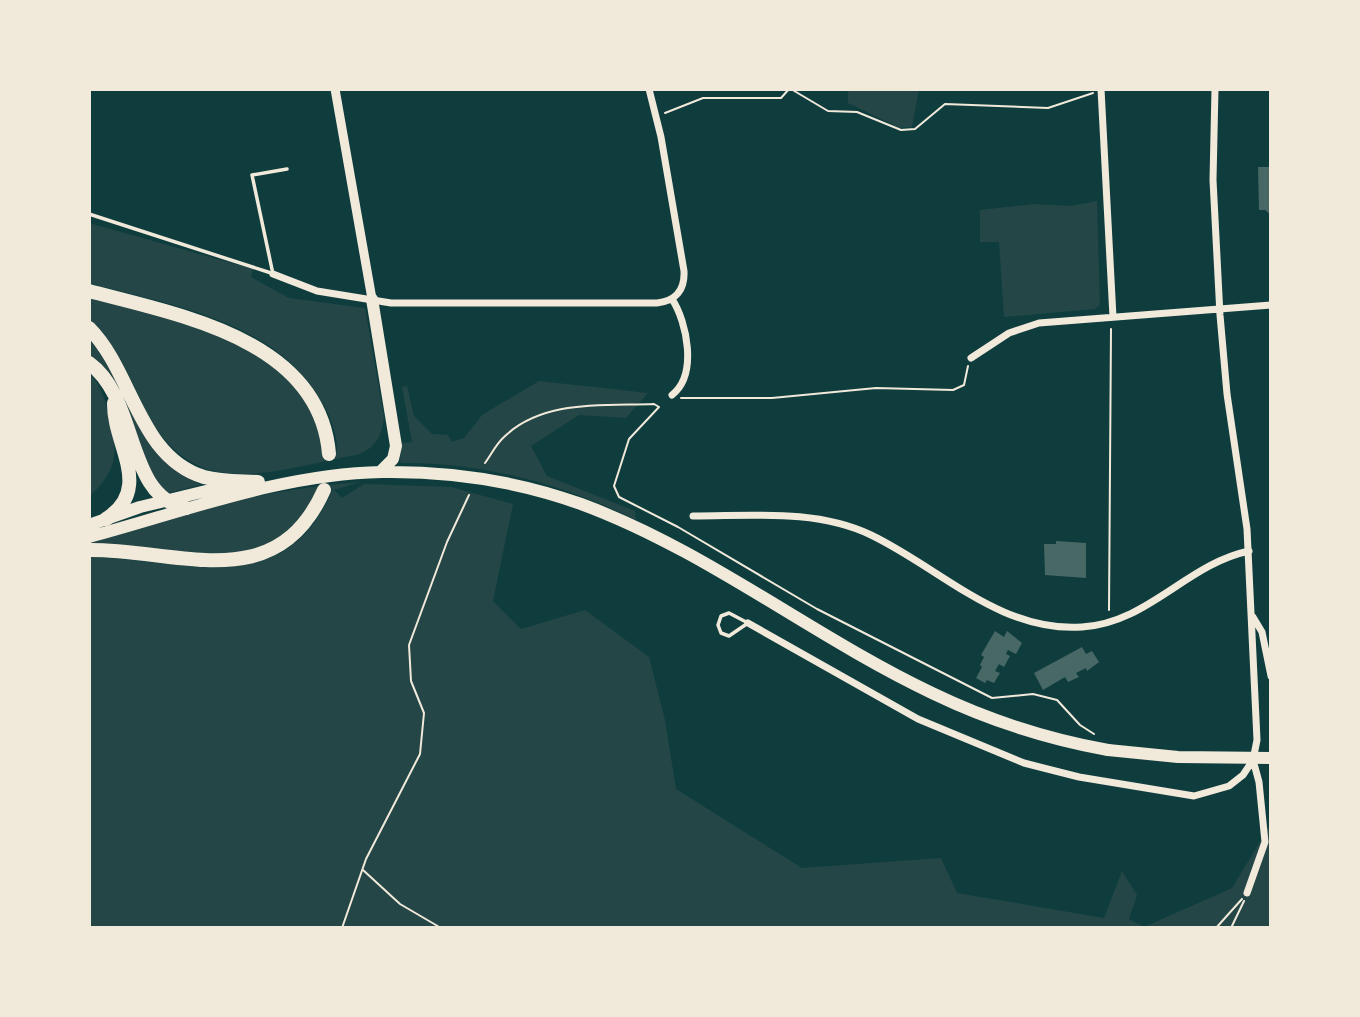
<svg xmlns="http://www.w3.org/2000/svg" width="1360" height="1017" font-family="'PT Serif',serif">
<style>
.green{fill:#244646}
.building{fill:#486865}
.lines{fill:none;stroke-linecap:round;stroke-linejoin:round}
.path{stroke:#f1e9da;stroke-width:2}
.service{stroke:#f1e9da;stroke-width:3.5}
.minor{stroke:#f1e9da;stroke-width:7}
.tertiary{stroke:#f1e9da;stroke-width:9}
.primary{stroke:#f1e9da;stroke-width:12}
.trunk{stroke:#f1e9da;stroke-width:12}
.motorway{stroke:#f1e9da;stroke-width:14}
</style>
<rect width="100%" height="100%" fill="#0f3d3e"/>
<path class="green" d="M 848,89 L 919,89 L 912,127 L 900,128 L 848,103 Z
M 1097,201 L 1100,305 L 1095,309 L 1004,317 L 999,242 L 980,242 L 980,210 L 1033,204 L 1071,206 Z
M 89,223 L 253,269 L 251,277 L 289,298 L 365,308 L 384,417 C 382,435 376,449 356,455 C 267,471 192,506 143,405 C 129,375 115,342 89,320 L 89,296 L 216,332 L 263,356 L 309,402 L 326,455 L 337,452 C 338,433 329,413 319,397 C 272,320 170,305 89,283 Z
M 89,336 L 99,346 L 152,446 L 172,467 L 201,485 L 167,493 L 154,485 L 119,386 L 89,353 Z
M 89,373 C 101,385 104,397 108,412 C 118,450 120,468 89,497 Z
M 539,381 L 648,393 L 626,418 L 579,415 L 531,446 L 547,476 L 635,511 L 636,520 C 563,484 482,462 400,463 L 401,443 L 412,442 L 402,387 L 407,386 L 414,416 L 432,434 L 448,435 L 452,442 L 464,438 L 482,415 Z
M 360,482 L 334,490 L 342,498 L 364,484 L 451,487 L 513,504 L 493,601 L 521,629 L 585,610 L 649,657 L 665,720 L 676,789 L 802,868 L 941,858 L 957,893 L 1104,918 L 1122,871 L 1137,895 L 1129,919 L 1144,927 L 1232,888 L 1269,827 L 1271,776 L 1271,928 L 89,928 L 89,557 C 185,559 284,604 333,489 L 320,490 L 287,536 L 238,556 L 89,545 L 89,542 C 177,512 268,489 360,482 Z"/>
<path class="building" d="M 1258,167 L 1271,167 L 1271,215 L 1265,210 L 1259,210 Z
M 1056,541 L 1086,543 L 1086,578 L 1045,575 L 1044,544 L 1056,544 Z
M 995,631 L 1004,637 L 1007,631 L 1022,643 L 1016,654 L 1008,650 L 1006,654 L 1010,656 L 1004,667 L 999,664 L 995,671 L 1000,673 L 994,683 L 987,680 L 985,683 L 976,678 L 982,667 L 980,665 L 984,657 L 981,655 Z
M 1082,647 L 1086,654 L 1092,651 L 1099,662 L 1087,671 L 1086,668 L 1076,673 L 1079,677 L 1068,682 L 1065,677 L 1043,690 L 1034,673 Z"/>
<g class="lines">
<path class="path" d="M 791,89 L 828,111 L 857,112 L 901,130 L 915,129 L 945,104 L 1048,108 L 1093,93
M 665,113 L 703,98 L 781,98 L 789,89
M 681,398 L 772,398 L 876,388 L 953,390 L 964,385 L 968,366
M 485,463 C 491,455 496,444 504,437 C 543,399 605,406 654,404 L 659,407 L 629,439 L 614,486 L 619,497 L 678,527 L 817,609 L 992,698 L 1033,694 L 1057,700 L 1080,725 L 1094,734
M 1109,610 L 1111,329
M 363,870 L 400,904 L 441,928
M 342,928 L 366,859 L 420,754 L 424,713 L 411,681 L 409,645 L 447,542 L 469,495
M 1216,928 L 1242,899
M 1231,928 L 1244,901"/>
<path class="service" d="M 89,214 L 271,273
M 273,274 L 252,175 L 287,169
M 729,613 L 748,623 L 729,636 L 721,633 L 718,625 L 721,616 Z"/>
<path class="minor" d="M 1101,89 L 1113,317
M 1215,89 L 1213,180 L 1220,315 L 1227,394 L 1247,529 L 1257,740 L 1253,760 L 1259,782 L 1265,842 L 1247,893
M 273,274 L 317,291 L 391,303 L 657,303 C 676,301 685,290 684,271 L 661,137 L 649,89
M 971,358 L 1009,333 L 1039,323 L 1271,305
M 672,395 C 698,375 687,322 672,299
M 693,516 C 753,516 816,509 871,535 C 940,568 1001,633 1082,627 C 1148,623 1187,564 1249,551
M 1253,617 L 1262,632 L 1271,676
M 748,623 L 918,719 L 1024,763 L 1079,777 L 1194,796 L 1229,786 L 1243,775 L 1253,760"/>
<path class="tertiary" d="M 335,89 L 372,299"/>
<path class="primary" d="M 1108,750 L 1178,757 L 1271,758"/>
<path class="trunk" d="M 372,299 L 396,446 L 393,459 L 380,472
M 89,525 L 140,507 L 210,490 L 247,485
M 89,537 C 186,511 281,474 382,472 C 449,471 517,481 581,504 C 706,550 812,636 932,693 C 988,720 1047,739 1108,750"/>
<path class="motorway" d="M 89,291 C 180,315 320,340 329,454
M 89,328 C 133,372 138,457 204,477 C 222,482 240,481 258,482
M 89,363 C 139,399 125,497 186,508
M 106,519 C 154,488 113,445 114,403
M 89,550 C 178,549 276,598 324,490"/>
</g>
<rect width="1360" height="1017" fill="none" stroke="#f1e9da" stroke-width="182"/>
</svg>
